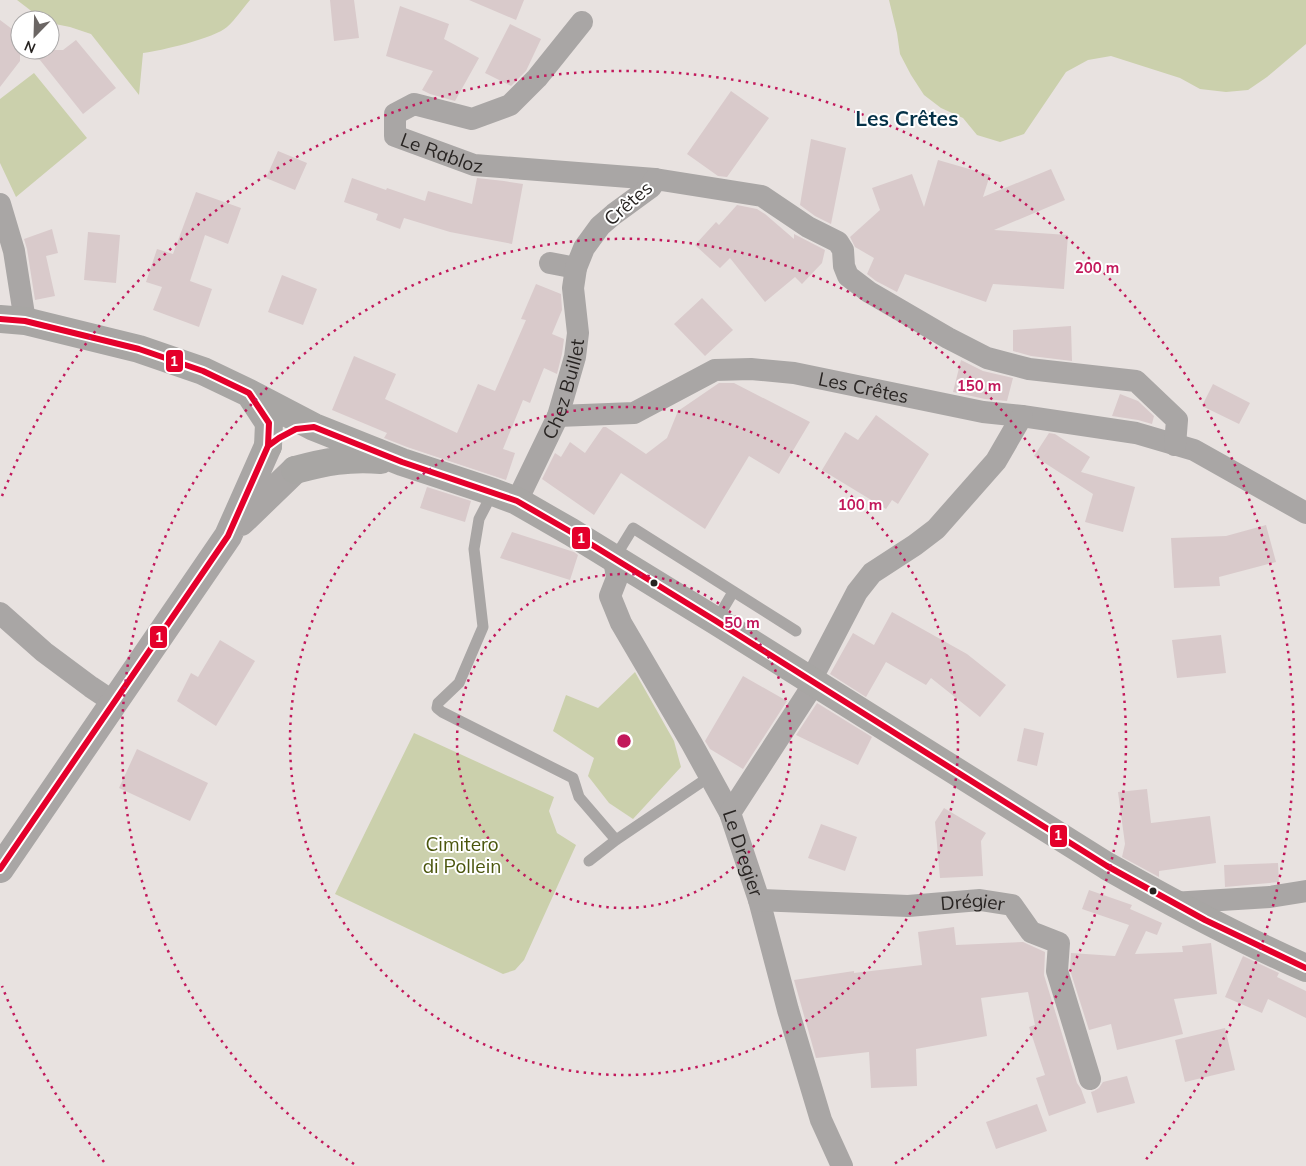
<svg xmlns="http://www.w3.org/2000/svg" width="1306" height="1166" font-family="Mulish,sans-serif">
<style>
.green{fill:#cbd0ac}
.building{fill:#d9cacb}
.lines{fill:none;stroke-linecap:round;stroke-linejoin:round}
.service{stroke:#a9a6a5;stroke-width:11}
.minor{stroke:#a9a6a5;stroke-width:22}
.tertiary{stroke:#a9a6a5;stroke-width:28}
.secondary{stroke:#a8a6a4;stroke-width:28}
.bus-1-casing{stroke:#fff;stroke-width:10}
.bus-1{stroke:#e4002b;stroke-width:6}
.ring{fill:none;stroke:#c2185b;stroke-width:2.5;stroke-dasharray:2.5 5}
.bus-dot{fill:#282422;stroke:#fff;stroke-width:2}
.labels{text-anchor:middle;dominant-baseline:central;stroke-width:4;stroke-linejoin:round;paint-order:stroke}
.street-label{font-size:19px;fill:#282422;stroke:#fff}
.park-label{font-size:19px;fill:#4a550c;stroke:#fff}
.quarter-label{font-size:21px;font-weight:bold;fill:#053248;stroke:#fff}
.centre{fill:#c2185b;stroke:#fff;stroke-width:2.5}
.ring-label{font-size:15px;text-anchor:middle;font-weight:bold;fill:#c2185b;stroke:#fff;stroke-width:4;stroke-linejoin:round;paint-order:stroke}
.line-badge{stroke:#fff;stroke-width:2}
.badge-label{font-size:14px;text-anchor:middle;font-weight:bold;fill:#fff}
</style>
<rect width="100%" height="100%" fill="#e8e2e0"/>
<path class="green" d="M 17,0 L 250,0 C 242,9 236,19 227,27 C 215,38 160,51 143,53 L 139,95 L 91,34 L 70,27 L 50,23 L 50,20 L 43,20 Z
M 889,0 L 1306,0 L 1306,44 L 1267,77 L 1248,90 L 1226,92 L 1200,89 L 1180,78 L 1111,56 L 1088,60 L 1066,72 L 1024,134 L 1000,142 L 977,135 L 963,118 L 941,108 L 924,95 L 911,75 L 900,54 L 897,33 Z
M 34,73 L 87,138 L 16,197 L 0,163 L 0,99 Z
M 635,672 L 674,741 L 681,767 L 633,819 L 609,803 L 588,776 L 594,758 L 553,731 L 566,695 L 598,708 Z
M 414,733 L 554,797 L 549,811 L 557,833 L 576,845 L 524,960 L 515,970 L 503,974 L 335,894 Z"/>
<path class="building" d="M 330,0 L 354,0 L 359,38 L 334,41 Z
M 469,0 L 524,0 L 516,20 Z
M 400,6 L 449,24 L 444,39 L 479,58 L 455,101 L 430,94 L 422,90 L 433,71 L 386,56 Z
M 0,20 L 20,35 L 20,61 L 0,87 Z
M 510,24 L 541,39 L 526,71 L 511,86 L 485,73 Z
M 76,40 L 116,88 L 83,114 L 32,50 L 63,50 Z
M 731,91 L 769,118 L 727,177 L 718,176 L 687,154 Z
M 811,139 L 846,148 L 831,224 L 815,216 L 800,205 Z
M 278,151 L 307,163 L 295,190 L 266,178 Z
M 938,160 L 990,175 L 983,197 L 1051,169 L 1065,200 L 994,230 L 1068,235 L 1064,289 L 993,284 L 986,302 L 905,274 L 897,292 L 876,281 L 867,274 L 874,258 L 855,247 L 850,237 L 880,210 L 872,188 L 912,174 L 924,207 Z
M 352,178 L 386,190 L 387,188 L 425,201 L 428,191 L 472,204 L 477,178 L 504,181 L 523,184 L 512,244 L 450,232 L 404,218 L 400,229 L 376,220 L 378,214 L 344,202 Z
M 196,192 L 241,208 L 228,244 L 205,235 L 190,281 L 212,289 L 199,327 L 153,310 L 162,287 L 146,282 L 157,249 L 173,254 Z
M 737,205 L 757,209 L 765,214 L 794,239 L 794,234 L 825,250 L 822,263 L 802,284 L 795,277 L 765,302 L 730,258 L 720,268 L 695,245 L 716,222 L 719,225 Z
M 52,229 L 58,253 L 46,256 L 55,296 L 35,300 L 27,249 L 24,239 Z
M 88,232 L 120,235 L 116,283 L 84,280 Z
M 282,275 L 317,289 L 303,325 L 268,312 Z
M 536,284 L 561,294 L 562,310 L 552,334 L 564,339 L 562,354 L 557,374 L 544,368 L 530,403 L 523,400 L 503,449 L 515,453 L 506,480 L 407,447 L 384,438 L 387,433 L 332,410 L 354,356 L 396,374 L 385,399 L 457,433 L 478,384 L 495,391 L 526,320 L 521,319 Z
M 702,298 L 733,330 L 705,356 L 674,324 Z
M 1071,326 L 1072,361 L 1031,356 L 1013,351 L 1013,330 Z
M 961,360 L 983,371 L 1013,378 L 1007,401 L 985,399 L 953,392 Z
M 719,383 L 734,383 L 810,422 L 779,474 L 749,456 L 705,529 L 621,473 L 594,515 L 542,479 L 555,453 L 561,457 L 570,442 L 585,453 L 603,427 L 606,427 L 646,454 L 667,438 L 678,411 Z
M 1213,384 L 1250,403 L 1239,424 L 1202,406 Z
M 1120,394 L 1138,401 L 1154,416 L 1152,424 L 1138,420 L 1112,416 Z
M 876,415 L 929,454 L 898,504 L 892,500 L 886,509 L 822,470 L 845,432 L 858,440 Z
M 1049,433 L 1055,434 L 1090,457 L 1081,472 L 1135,487 L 1123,532 L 1085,522 L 1093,494 L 1034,456 Z
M 427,487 L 471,501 L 465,522 L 420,508 Z
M 1266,525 L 1276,562 L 1219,577 L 1220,586 L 1174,588 L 1171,538 L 1226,536 Z
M 512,532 L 574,552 L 578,555 L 570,580 L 500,558 Z
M 892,612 L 967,654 L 1006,685 L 980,717 L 931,678 L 926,685 L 886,662 L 866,697 L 830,674 L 853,633 L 874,645 Z
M 1221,635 L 1226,673 L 1177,678 L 1172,640 Z
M 220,640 L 255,661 L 216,726 L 177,701 L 191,673 L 198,677 Z
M 743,676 L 787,701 L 743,769 L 710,749 L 705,741 Z
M 817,703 L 872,737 L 858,765 L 796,735 Z
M 1024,728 L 1044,733 L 1037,766 L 1017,761 Z
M 137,749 L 208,783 L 190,821 L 119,788 Z
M 1147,789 L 1151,823 L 1210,816 L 1216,863 L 1159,871 L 1159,877 L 1122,857 L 1125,844 L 1118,792 Z
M 944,808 L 986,833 L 981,841 L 983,876 L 940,878 L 935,822 Z
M 821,824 L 857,837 L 845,871 L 808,858 Z
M 1278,863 L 1279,882 L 1225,887 L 1224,865 Z
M 1089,890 L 1132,905 L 1130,909 L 1162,923 L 1157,935 L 1146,931 L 1135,954 L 1183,952 L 1182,946 L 1211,943 L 1217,994 L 1174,999 L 1183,1034 L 1117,1050 L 1111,1024 L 1089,1030 L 1070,970 L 1071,953 L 1115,956 L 1129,925 L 1082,909 Z
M 954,927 L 956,945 L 1023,942 L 1045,952 L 1044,975 L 1077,1083 L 1081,1089 L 1086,1103 L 1049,1116 L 1036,1078 L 1045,1075 L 1029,1027 L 1035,1025 L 1028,992 L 981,998 L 987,1036 L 916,1049 L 917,1086 L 871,1088 L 869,1052 L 816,1058 L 794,980 L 854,971 L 854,973 L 922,965 L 918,932 Z
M 1243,956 L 1279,973 L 1277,977 L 1306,991 L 1306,1018 L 1268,999 L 1262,1013 L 1225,997 Z
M 1225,1028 L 1235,1070 L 1185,1082 L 1175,1040 Z
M 1127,1076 L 1135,1103 L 1097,1113 L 1091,1092 L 1094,1091 L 1099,1088 L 1103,1082 Z
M 1037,1104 L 1047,1131 L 996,1149 L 986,1122 Z"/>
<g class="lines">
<path class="service" d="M 493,492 L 479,519 L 474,549 L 483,627 L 459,683 L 438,703 L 437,708 L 442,712 L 573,778 L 579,797 L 616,840
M 614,559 L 633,528 L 796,631
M 716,621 L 733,592
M 589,861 L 616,840 L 709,777"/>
<g class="minor">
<path id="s1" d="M 582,22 L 537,78 L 510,105 L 472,119 L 414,104 L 395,114 L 395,136 L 474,165 L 655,179"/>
<path d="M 0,204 L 14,251 L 25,321"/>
<path d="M 550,263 L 576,268"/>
<path id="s2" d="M 558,416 L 634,413 L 715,370 L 751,369 L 794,373 L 983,412 L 1022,416 L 1136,433 L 1194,450 L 1306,513"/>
<path id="s3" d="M 517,501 L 558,416 L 575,357 L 578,333 L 573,288 L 576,268 L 584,248 L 600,226 L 614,214 L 651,187 L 655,179 L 762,196 L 808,227 L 838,242 L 843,250 L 844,266 L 848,276 L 869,292 L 948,338 L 987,358 L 1029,369 L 1136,381 L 1177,420 L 1175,445"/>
<path id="s4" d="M 614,559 L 617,578 L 610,596 L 621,623 L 692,744 L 730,813 L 759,900 L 788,1010 L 821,1120 L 842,1166"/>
<path d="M 0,613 L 44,652 L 91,687 L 115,703"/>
<path d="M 811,680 L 857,592 L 872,573 L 915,545 L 936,529 L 996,461 L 1022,416"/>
<path d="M 730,813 L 815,682"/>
<path id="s5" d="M 759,900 L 908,906 L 980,900 L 1012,905 L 1031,932 L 1059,943 L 1057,971 L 1090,1079"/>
<path d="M 1172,903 L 1270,897 L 1306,891"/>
</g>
<path class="tertiary" d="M 241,522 L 295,470
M 0,869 L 228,536 L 268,446"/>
<path class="secondary" d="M 0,319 L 25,321 L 139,349 L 203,371 L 249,393 L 314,427 L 402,462 L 493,492 L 517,501 L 571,532 L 716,621 L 1107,866 C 1172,903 1238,938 1306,968
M 250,394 L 269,423 L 268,446
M 295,470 C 325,462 349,457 381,460"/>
<defs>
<path id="bus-1" d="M 0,319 L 25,321 L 139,349 L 203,371 L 249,393 L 269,423 L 268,446 L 252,482
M 0,869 L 228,536 L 268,446 L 279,438 L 296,429 L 314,427 L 402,462 L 517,501 L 571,532 L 716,621 L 1107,866 L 1205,920 L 1306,968"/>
</defs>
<use href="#bus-1" class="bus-1-casing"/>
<use href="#bus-1" class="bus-1"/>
</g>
<g class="ring">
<circle cx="624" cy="741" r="167"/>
<circle cx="624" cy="741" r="334"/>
<path d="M354 1164A502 502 0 1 1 894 1164"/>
<path d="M104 1162A669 669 0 0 1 2 986M2 496A669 669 0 1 1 1144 1162"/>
</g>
<g class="bus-dot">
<circle cx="654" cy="583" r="4.5"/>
<circle cx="1153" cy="891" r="4.5"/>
</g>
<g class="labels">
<g class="street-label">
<text stroke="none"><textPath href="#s1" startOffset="304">Le Rabloz</textPath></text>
<text transform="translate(628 203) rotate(-41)">Crêtes</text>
<text stroke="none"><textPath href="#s3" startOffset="122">Chez Buillet</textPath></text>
<text stroke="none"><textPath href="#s2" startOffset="318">Les Crêtes</textPath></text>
<text stroke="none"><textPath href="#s4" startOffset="329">Le Dregier</textPath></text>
<text stroke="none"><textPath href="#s5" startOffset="214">Drégier</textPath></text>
</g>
<g class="park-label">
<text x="462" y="844">Cimitero<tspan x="462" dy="22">di Pollein</tspan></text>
</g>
<g class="quarter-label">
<text x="907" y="118">Les Crêtes</text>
</g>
</g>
<circle cx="624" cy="741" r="8" class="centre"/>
<g class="ring-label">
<text x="1097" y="273">200 m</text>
<text x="979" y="391">150 m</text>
<text x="860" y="510">100 m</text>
<text x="742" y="628">50 m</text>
</g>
<g class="line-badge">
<rect x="165" y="349" width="19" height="24" rx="5" fill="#e4002b"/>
<rect x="571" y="526" width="20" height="24" rx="5" fill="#e4002b"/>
<rect x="149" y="625" width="19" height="24" rx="5" fill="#e4002b"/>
<rect x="1049" y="824" width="19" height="24" rx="5" fill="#e4002b"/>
</g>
<g class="badge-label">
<text x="174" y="366">1</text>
<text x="581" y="543">1</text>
<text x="159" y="642">1</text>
<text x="1058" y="840">1</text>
</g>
<g transform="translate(35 35) rotate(203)"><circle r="24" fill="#ffffff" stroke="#a9a7a7"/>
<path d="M0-4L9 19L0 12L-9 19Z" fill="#6b6664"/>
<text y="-8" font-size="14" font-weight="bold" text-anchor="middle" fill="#282422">N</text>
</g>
</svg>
